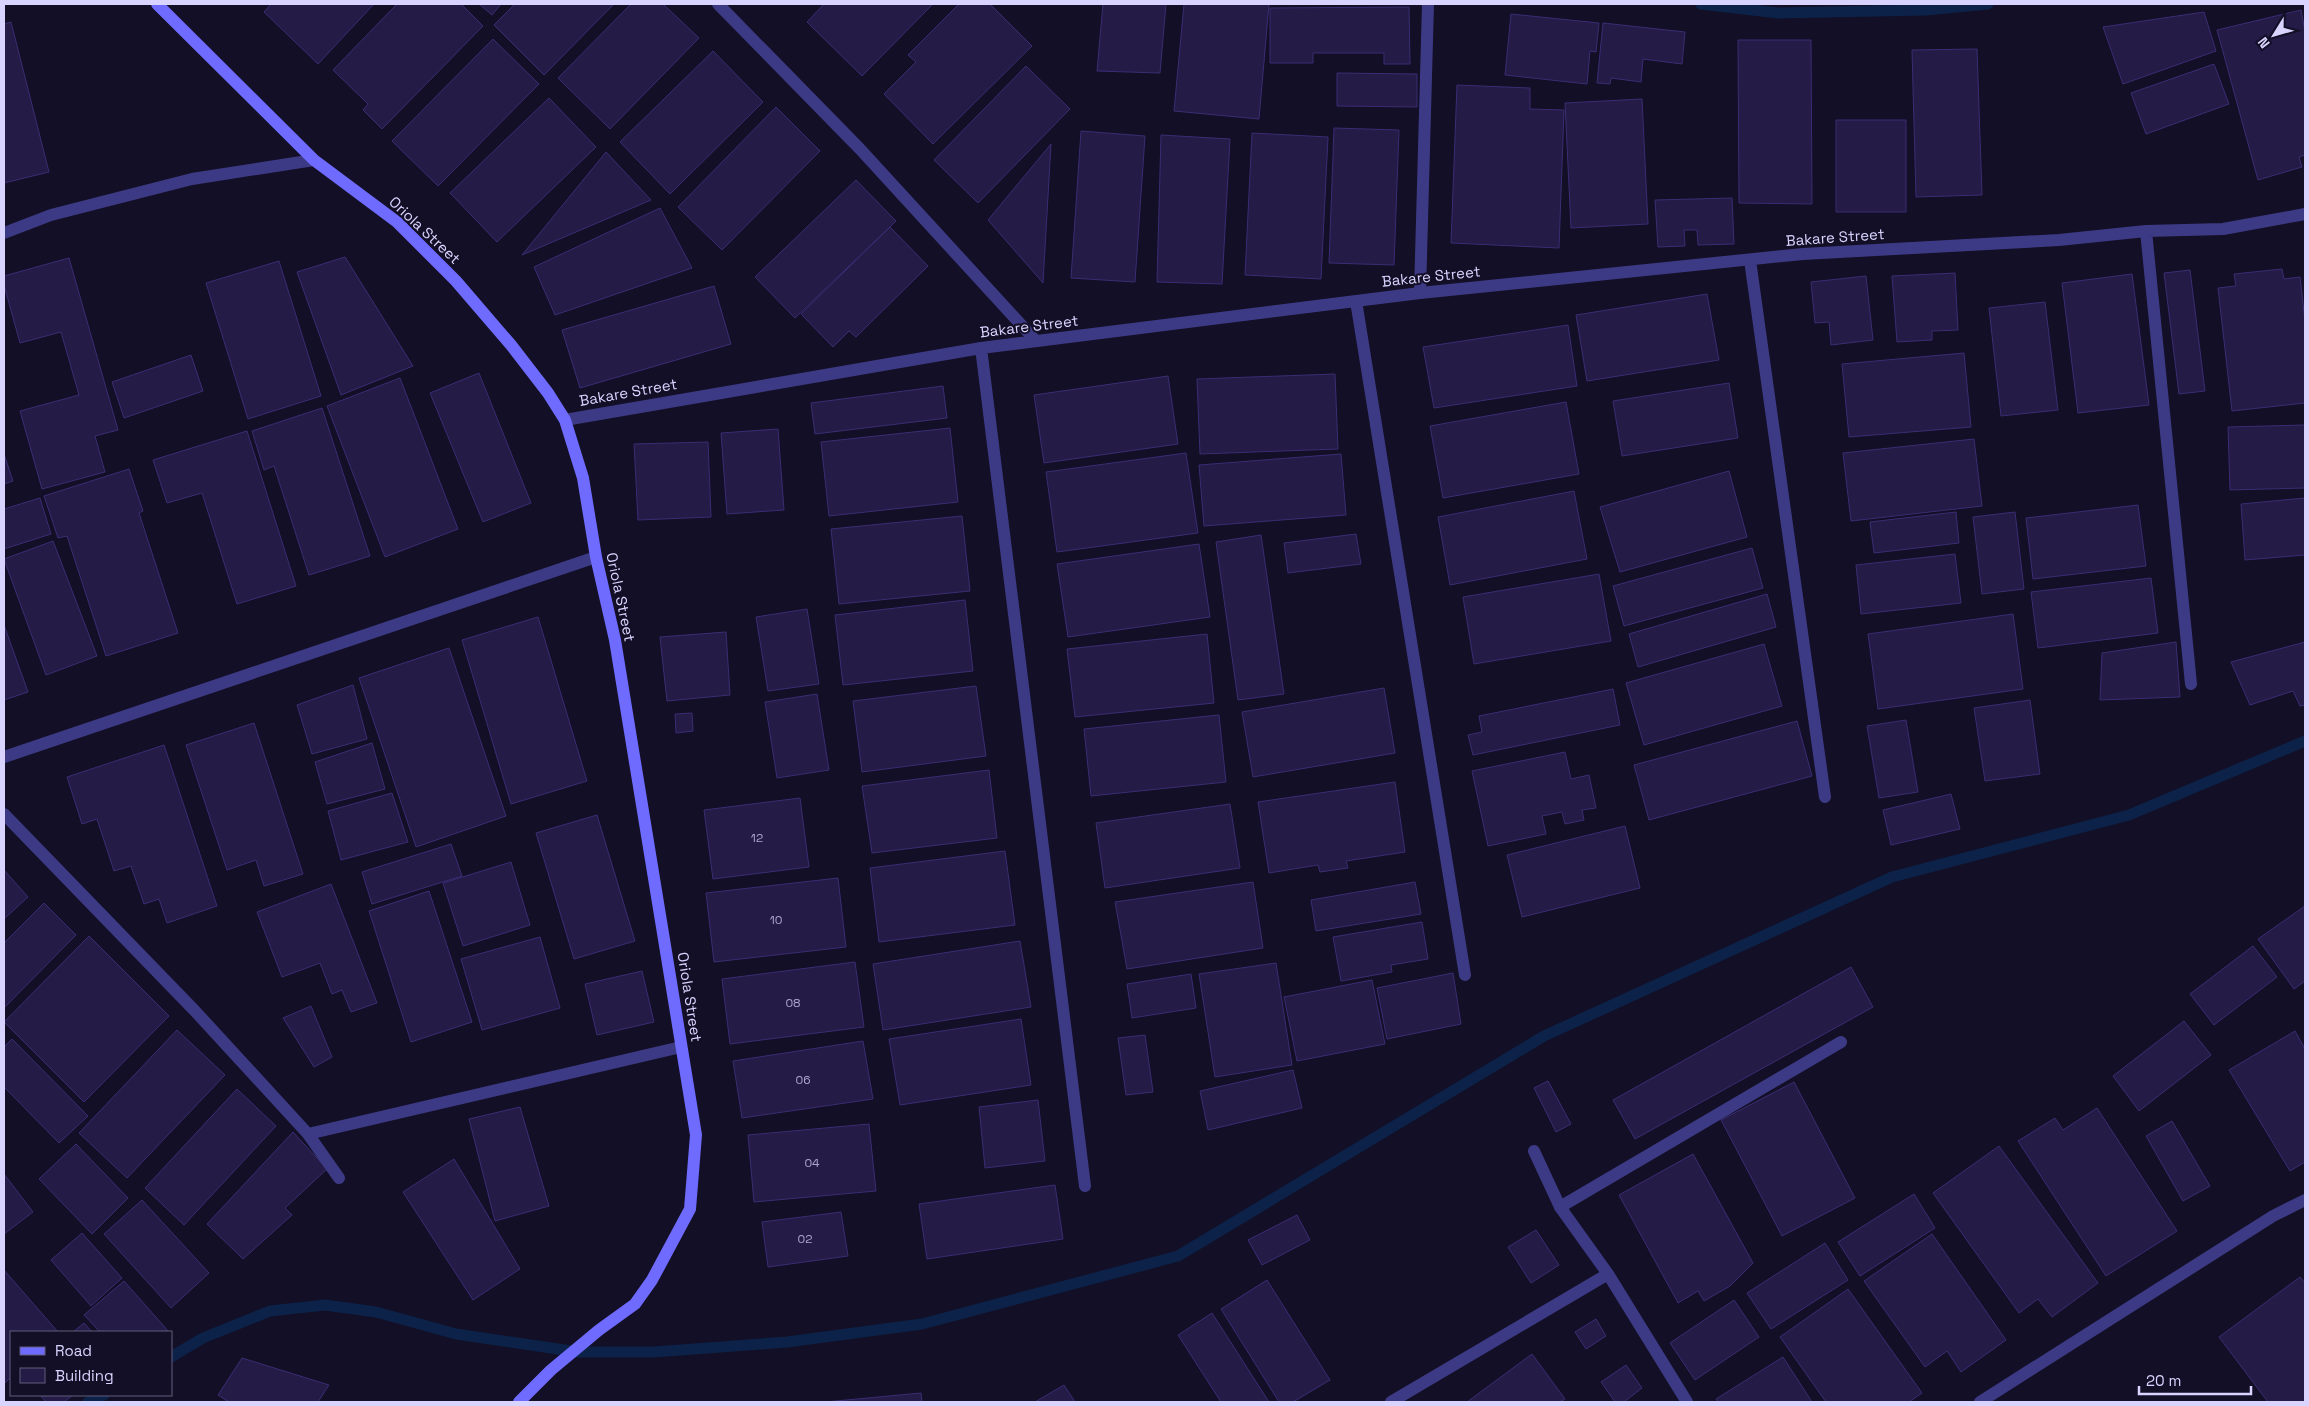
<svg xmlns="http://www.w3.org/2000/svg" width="2309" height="1406" font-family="'Space Grotesk',sans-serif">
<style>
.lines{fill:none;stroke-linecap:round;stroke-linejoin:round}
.stream{stroke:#0c2248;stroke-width:11}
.building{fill:#241b47;stroke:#3b2d73}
.lane{stroke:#3d3a85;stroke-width:12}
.street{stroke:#3d3a85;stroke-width:12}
.secondary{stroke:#6f6bff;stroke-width:12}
.labels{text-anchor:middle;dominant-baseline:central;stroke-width:4;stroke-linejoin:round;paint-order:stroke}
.number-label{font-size:12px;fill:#aca6d1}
.street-label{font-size:15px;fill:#d9d4ff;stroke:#130f26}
</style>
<rect width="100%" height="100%" fill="#130f26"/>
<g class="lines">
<path class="stream" d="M 1701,4 L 1778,13 L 1926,10 L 1988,4
M 171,1357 L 203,1338 L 270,1311 L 325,1305 L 376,1312 L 456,1334 L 578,1352 L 654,1352 L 787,1342 L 922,1324 L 1178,1256 L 1544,1036 L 1892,877 L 2129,815 L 2305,741
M 88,1402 L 104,1395"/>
</g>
<path class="building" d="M 271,4 L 374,4 L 318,64 L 264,12 Z
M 397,4 L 461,4 L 483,26 L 382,129 L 363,110 L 368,104 L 333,70 Z
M 479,4 L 501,4 L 492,15 Z
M 515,4 L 614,4 L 544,75 L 494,25 Z
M 631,4 L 663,4 L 699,38 L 610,129 L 558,78 Z
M 824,4 L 933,4 L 862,76 L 807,22 Z
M 959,4 L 990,4 L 1032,46 L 933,144 L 884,94 L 916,62 L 908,55 Z
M 1103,4 L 1166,4 L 1160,73 L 1097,71 Z
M 1184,4 L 1269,4 L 1259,119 L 1174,111 Z
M 1409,7 L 1410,64 L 1384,64 L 1384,53 L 1313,53 L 1313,63 L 1270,63 L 1270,8 Z
M 2301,10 L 2305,32 L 2305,155 L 2299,157 L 2302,167 L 2258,180 L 2217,30 Z
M 2204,12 L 2216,51 L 2123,84 L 2103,27 Z
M 1511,14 L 1599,23 L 1596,52 L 1590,51 L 1587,84 L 1505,75 Z
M 11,22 L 49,172 L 4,183 L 4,24 Z
M 1603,23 L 1685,32 L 1682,64 L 1643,59 L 1641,82 L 1611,78 L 1610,84 L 1597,83 Z
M 493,39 L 539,84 L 438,186 L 392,141 Z
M 1738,40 L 1811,40 L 1812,204 L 1739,203 Z
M 1977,49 L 1982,195 L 1916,197 L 1912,50 Z
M 713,51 L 763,102 L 670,194 L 620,142 Z
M 2214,64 L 2229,104 L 2146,134 L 2131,93 Z
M 1026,66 L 1070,109 L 978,203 L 934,160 Z
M 1337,73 L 1417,74 L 1417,107 L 1337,106 Z
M 1457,85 L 1530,88 L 1530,109 L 1564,110 L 1559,248 L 1451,243 Z
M 549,98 L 596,147 L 497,242 L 450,193 Z
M 1642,99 L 1648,224 L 1571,228 L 1565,103 Z
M 776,107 L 820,151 L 722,250 L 678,207 Z
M 1836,120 L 1906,120 L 1906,212 L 1836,212 Z
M 1334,128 L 1399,130 L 1394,265 L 1329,263 Z
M 1081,131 L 1145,136 L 1135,282 L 1071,278 Z
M 1252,133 L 1328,137 L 1321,279 L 1245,275 Z
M 1161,135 L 1230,139 L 1222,284 L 1157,282 Z
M 1051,144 L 1043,283 L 988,220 Z
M 606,152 L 651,200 L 522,255 Z
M 856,180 L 896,221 L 795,318 L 755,277 Z
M 1732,198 L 1734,244 L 1698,245 L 1697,230 L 1684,230 L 1685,246 L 1658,247 L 1655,200 Z
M 660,208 L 692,268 L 555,315 L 534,267 Z
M 890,227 L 928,266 L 856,337 L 849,331 L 833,347 L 801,314 Z
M 345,257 L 413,366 L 341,395 L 297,272 Z
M 69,258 L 118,430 L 95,436 L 105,472 L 42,489 L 20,411 L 79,395 L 61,332 L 20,343 L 4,285 L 4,276 Z
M 279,261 L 321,396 L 248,419 L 206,283 Z
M 2282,269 L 2284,279 L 2300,277 L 2305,321 L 2305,403 L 2232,411 L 2218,288 L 2236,286 L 2234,274 Z
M 2190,270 L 2205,391 L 2179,394 L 2164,273 Z
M 1955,273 L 1958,330 L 1932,331 L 1932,340 L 1897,342 L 1892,276 Z
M 2132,274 L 2149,405 L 2078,413 L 2062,283 Z
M 1866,276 L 1873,340 L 1831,345 L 1829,322 L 1815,323 L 1811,282 Z
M 714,286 L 731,344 L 580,388 L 562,330 Z
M 1707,294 L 1719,360 L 1587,381 L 1576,315 Z
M 2045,302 L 2058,410 L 2001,416 L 1989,308 Z
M 1568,325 L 1577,386 L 1434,408 L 1423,347 Z
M 1964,353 L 1971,427 L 1849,437 L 1842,364 Z
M 191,355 L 203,391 L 124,418 L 112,382 Z
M 479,373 L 531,503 L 483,522 L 430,393 Z
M 1335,374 L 1338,449 L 1200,454 L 1197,379 Z
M 1168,376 L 1178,444 L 1044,463 L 1034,395 Z
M 400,378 L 458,529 L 385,557 L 327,406 Z
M 1729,383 L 1738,438 L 1622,456 L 1613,401 Z
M 943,386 L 947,418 L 815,434 L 811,403 Z
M 1566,402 L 1579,474 L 1443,498 L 1430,426 Z
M 322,408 L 370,556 L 309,575 L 274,466 L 264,470 L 252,431 Z
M 2305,425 L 2305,488 L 2230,490 L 2228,427 Z
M 950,428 L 958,502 L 829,516 L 821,442 Z
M 778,429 L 784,510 L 727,514 L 721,433 Z
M 247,431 L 296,586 L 237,604 L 202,493 L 167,503 L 153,460 Z
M 1974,439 L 1982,506 L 1851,521 L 1843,453 Z
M 708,442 L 711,517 L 638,520 L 634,444 Z
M 1186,453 L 1198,533 L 1057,552 L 1046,472 Z
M 4,454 L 13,481 L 4,484 Z
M 1341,454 L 1346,515 L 1204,526 L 1199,465 Z
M 129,469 L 143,511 L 139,513 L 178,633 L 106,656 L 67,536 L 58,538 L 44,496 Z
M 1729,471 L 1747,537 L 1620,572 L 1600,507 Z
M 1574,491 L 1587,559 L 1450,585 L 1438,517 Z
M 40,498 L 51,534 L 4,549 L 4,509 Z
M 2305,498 L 2305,555 L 2245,560 L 2241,504 Z
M 2138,505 L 2146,566 L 2033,579 L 2026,518 Z
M 1956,512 L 1959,543 L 1874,553 L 1870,522 Z
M 2015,512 L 2024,589 L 1982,594 L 1973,517 Z
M 962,516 L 970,591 L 839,604 L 831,529 Z
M 1356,534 L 1361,564 L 1288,573 L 1284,543 Z
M 1261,535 L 1284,694 L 1238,700 L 1216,542 Z
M 53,541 L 97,656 L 46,675 L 4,559 Z
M 1199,544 L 1210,617 L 1068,637 L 1057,564 Z
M 1752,548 L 1763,588 L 1624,626 L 1613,586 Z
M 1955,554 L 1961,603 L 1861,614 L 1856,565 Z
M 1599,574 L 1611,641 L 1474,664 L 1463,597 Z
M 2151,578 L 2158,633 L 2038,648 L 2031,592 Z
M 1767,594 L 1776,627 L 1638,667 L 1629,634 Z
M 965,600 L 973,671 L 843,685 L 835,615 Z
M 807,609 L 819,684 L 768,691 L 756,617 Z
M 2013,614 L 2023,689 L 1878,709 L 1868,634 Z
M 538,617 L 587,781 L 511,804 L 462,640 Z
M 4,625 L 28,692 L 4,700 Z
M 726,632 L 730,695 L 667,701 L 660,637 Z
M 1207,634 L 1214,703 L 1075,717 L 1067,649 Z
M 2176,642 L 2180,697 L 2100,700 L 2102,653 Z
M 2305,642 L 2305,705 L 2300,706 L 2293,691 L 2250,705 L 2231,662 Z
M 1764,644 L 1782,706 L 1644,745 L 1626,683 Z
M 449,648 L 506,816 L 416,847 L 359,678 Z
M 353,685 L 367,739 L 312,754 L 297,705 Z
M 976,686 L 986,756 L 862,772 L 853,701 Z
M 1384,688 L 1395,753 L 1253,777 L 1242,712 Z
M 1613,689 L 1620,725 L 1473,755 L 1468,735 L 1482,732 L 1479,716 Z
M 817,694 L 829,770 L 777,778 L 765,702 Z
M 2030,700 L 2040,774 L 1985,781 L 1974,708 Z
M 692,713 L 693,731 L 676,733 L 675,714 Z
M 1219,715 L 1226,782 L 1091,796 L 1084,729 Z
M 1906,720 L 1918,792 L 1879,798 L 1867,726 Z
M 1797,721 L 1812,776 L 1649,820 L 1634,765 Z
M 254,723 L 303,874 L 264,886 L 256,860 L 227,870 L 186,745 Z
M 372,743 L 385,789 L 327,804 L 315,762 Z
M 164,745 L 217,906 L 167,923 L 159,899 L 144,904 L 131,866 L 114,871 L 97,819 L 82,824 L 67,777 Z
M 1565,752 L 1571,779 L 1589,775 L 1596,808 L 1582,810 L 1584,820 L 1565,824 L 1562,812 L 1542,816 L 1546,834 L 1488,846 L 1472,771 Z
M 989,770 L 997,838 L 872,853 L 862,786 Z
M 1395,782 L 1405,852 L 1346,861 L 1348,868 L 1320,872 L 1318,865 L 1269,873 L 1258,802 Z
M 392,793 L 408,842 L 341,860 L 328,811 Z
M 1951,794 L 1960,829 L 1891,845 L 1883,810 Z
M 800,798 L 809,867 L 713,879 L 704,810 Z
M 1230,804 L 1240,868 L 1105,888 L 1096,823 Z
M 597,815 L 635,941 L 574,959 L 536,833 Z
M 1625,826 L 1640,888 L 1522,917 L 1507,855 Z
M 451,844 L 462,876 L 372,904 L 362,872 Z
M 1005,851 L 1015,925 L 879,942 L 870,868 Z
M 511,862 L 530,925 L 463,946 L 443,883 Z
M 4,870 L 28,897 L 4,919 Z
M 838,878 L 846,947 L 714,962 L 706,893 Z
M 1253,882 L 1263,948 L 1127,969 L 1115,902 Z
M 1415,882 L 1421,914 L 1316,931 L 1311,900 Z
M 331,884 L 377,1003 L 351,1012 L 342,990 L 332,994 L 320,963 L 282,977 L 257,912 Z
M 429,891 L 472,1022 L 411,1042 L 369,911 Z
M 44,903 L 76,935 L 4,1008 L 4,943 Z
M 2305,906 L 2305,981 L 2294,989 L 2258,939 Z
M 1422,922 L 1428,959 L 1391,965 L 1392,972 L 1341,981 L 1333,937 Z
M 89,936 L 169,1016 L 84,1102 L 4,1022 Z
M 540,937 L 560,1008 L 482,1030 L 461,959 Z
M 1020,941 L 1031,1007 L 883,1030 L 873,964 Z
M 2253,946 L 2277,977 L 2214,1025 L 2190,994 Z
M 855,962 L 864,1027 L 730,1044 L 722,979 Z
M 1276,963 L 1292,1065 L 1215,1077 L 1199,974 Z
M 1851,967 L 1873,1007 L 1635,1139 L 1613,1100 Z
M 642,971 L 654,1022 L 597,1035 L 585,984 Z
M 1453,973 L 1461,1024 L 1387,1039 L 1377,988 Z
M 1191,974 L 1196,1008 L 1132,1018 L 1127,984 Z
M 1372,980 L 1385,1044 L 1297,1061 L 1284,997 Z
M 311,1006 L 332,1057 L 314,1067 L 283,1018 Z
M 1021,1019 L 1031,1085 L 900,1105 L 889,1039 Z
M 2184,1021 L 2211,1055 L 2139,1111 L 2113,1076 Z
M 177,1030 L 225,1075 L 127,1178 L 79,1133 Z
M 2295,1031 L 2305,1049 L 2305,1162 L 2290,1171 L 2229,1070 Z
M 1145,1035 L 1153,1092 L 1126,1095 L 1118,1038 Z
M 12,1039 L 88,1116 L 59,1143 L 4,1087 L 4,1047 Z
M 863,1041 L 873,1099 L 742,1118 L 733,1061 Z
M 1293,1070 L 1302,1108 L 1208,1130 L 1200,1091 Z
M 1548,1081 L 1571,1124 L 1556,1132 L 1534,1088 Z
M 1794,1082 L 1855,1198 L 1782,1236 L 1721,1120 Z
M 237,1089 L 276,1126 L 184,1225 L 145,1188 Z
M 1038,1100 L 1045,1161 L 985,1168 L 979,1107 Z
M 520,1107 L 549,1206 L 495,1221 L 469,1119 Z
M 2097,1108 L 2177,1231 L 2106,1276 L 2018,1141 L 2055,1118 L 2063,1130 Z
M 2172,1121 L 2210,1186 L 2183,1201 L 2146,1136 Z
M 869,1124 L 876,1191 L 754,1202 L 748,1135 Z
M 293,1132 L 327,1169 L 285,1208 L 292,1215 L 243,1259 L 207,1224 Z
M 76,1144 L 128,1198 L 92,1234 L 39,1179 Z
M 1999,1146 L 2098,1283 L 2052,1317 L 2038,1299 L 2019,1313 L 1933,1193 Z
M 1693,1154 L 1753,1263 L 1730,1286 L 1704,1301 L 1698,1291 L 1678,1303 L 1619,1195 Z
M 454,1159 L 520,1269 L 473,1300 L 403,1192 Z
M 4,1174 L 33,1212 L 4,1234 Z
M 1055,1185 L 1063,1239 L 927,1259 L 919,1204 Z
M 1914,1194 L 1935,1228 L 1860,1276 L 1838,1242 Z
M 142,1200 L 209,1273 L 171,1308 L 104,1234 Z
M 841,1212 L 848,1256 L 768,1267 L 762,1222 Z
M 1297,1215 L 1310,1240 L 1262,1265 L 1248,1240 Z
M 1536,1230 L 1559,1265 L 1531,1283 L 1508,1247 Z
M 82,1233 L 122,1278 L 91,1306 L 51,1260 Z
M 1932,1234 L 2006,1340 L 1961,1372 L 1947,1351 L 1925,1367 L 1864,1281 Z
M 1825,1243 L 1848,1280 L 1771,1329 L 1747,1293 Z
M 4,1270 L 58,1332 L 11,1332 L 11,1377 L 4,1384 Z
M 2300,1277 L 2305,1283 L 2305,1402 L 2268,1402 L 2219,1337 Z
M 1267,1280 L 1330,1380 L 1293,1402 L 1279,1402 L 1221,1309 Z
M 124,1281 L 169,1332 L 100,1332 L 84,1315 Z
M 1848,1289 L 1922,1393 L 1909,1402 L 1826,1402 L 1780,1337 Z
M 1734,1300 L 1759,1337 L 1695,1380 L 1670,1343 Z
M 1212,1313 L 1269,1402 L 1221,1402 L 1178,1335 Z
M 1596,1319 L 1606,1336 L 1586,1349 L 1575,1332 Z
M 84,1323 L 92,1332 L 73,1332 Z
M 1532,1354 L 1565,1399 L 1560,1402 L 1467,1402 Z
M 1783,1357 L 1812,1402 L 1718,1402 L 1716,1399 Z
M 242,1358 L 329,1385 L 318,1402 L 229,1402 L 218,1395 Z
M 1626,1365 L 1642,1388 L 1624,1402 L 1615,1402 L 1601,1382 Z
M 1064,1385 L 1075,1402 L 1035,1402 Z
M 921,1393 L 922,1402 L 825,1402 Z
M 40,1395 L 73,1395 L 64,1402 L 46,1402 Z"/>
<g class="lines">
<path class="lane" d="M 1560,1207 L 1841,1042"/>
<path class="street" d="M 718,4 L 860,149 L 1036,341
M 2146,231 L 2191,684
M 4,233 L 51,215 L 192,179 L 314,160
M 1750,260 L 1825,797
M 1420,293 L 1428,4
M 1356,301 L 1465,975
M 981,348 L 1085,1186
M 565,420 L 981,348 L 1420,293 L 1803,254 L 2059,240 L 2146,231 L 2223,229 L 2305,214
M 4,757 L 596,557
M 4,814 L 195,1011 L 308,1134 L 339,1178
M 308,1134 L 681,1047
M 1534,1151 L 1560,1207 L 1608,1274 L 1687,1402
M 1391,1402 L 1608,1274
M 1980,1402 L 2273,1216 L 2305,1200"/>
<path class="secondary" d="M 157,4 L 314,160 L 397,222 L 456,281 L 511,345 L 548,393 L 565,420 L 583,478 L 596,557 L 615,640 L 696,1135 L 690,1209 L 652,1280 L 635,1304 L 599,1330 L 551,1370 L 519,1402"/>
</g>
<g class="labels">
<g class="number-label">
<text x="757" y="838">12</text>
<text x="776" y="920">10</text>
<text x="793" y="1003">08</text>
<text x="803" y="1080">06</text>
<text x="812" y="1163">04</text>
<text x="805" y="1239">02</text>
</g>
<g class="street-label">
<text transform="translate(425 230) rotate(43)">Oriola Street</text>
<text transform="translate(1835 237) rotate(-4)">Bakare Street</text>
<text transform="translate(1431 276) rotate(-6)">Bakare Street</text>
<text transform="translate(1029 326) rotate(-7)">Bakare Street</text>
<text transform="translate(628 392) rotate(-10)">Bakare Street</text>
<text transform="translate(621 597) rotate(78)">Oriola Street</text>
<text transform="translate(690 997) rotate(81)">Oriola Street</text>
</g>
</g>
<rect width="2309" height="1406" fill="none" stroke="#d9d4ff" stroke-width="10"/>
<rect x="10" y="1331" width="162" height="65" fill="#130f26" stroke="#625e7d"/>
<rect x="20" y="1347" width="25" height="8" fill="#6f6bff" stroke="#625e7d"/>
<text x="55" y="1356" font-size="15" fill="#d9d4ff">Road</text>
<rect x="20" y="1368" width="25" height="15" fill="#241b47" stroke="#625e7d"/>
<text x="55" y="1381" font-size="15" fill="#d9d4ff">Building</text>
<g transform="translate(2274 35) rotate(233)" stroke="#130f26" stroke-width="4" paint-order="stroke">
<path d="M0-4L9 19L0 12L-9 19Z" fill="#d9d4ff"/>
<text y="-8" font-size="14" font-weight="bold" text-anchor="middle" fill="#d9d4ff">N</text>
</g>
<path d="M2139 1386v8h112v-8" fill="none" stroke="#d9d4ff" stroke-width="2.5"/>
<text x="2146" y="1386" font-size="15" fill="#d9d4ff" stroke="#130f26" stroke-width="4" paint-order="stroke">20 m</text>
</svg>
